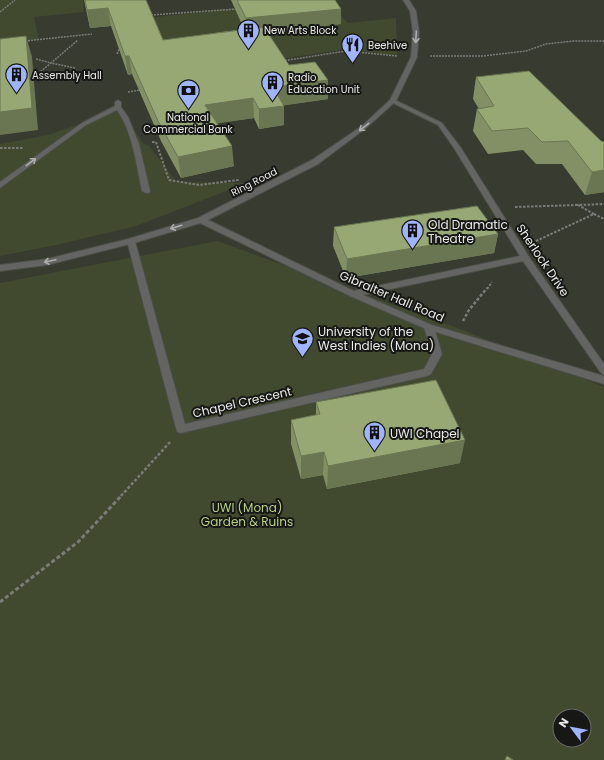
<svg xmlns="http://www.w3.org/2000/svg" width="604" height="760" font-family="Poppins,sans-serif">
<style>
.built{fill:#373b30;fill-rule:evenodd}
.green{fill:#414a2e;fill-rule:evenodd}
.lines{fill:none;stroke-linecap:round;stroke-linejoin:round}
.service-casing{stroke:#4c4e49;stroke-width:2}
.minor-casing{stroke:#4c4e49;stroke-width:2}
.tertiary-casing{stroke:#4c4e49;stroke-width:2}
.path-far3{stroke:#7b7c78;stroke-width:1.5;stroke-dasharray:2 1;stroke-linecap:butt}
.path-far2{stroke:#7b7c78;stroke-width:2;stroke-dasharray:2.5 1.5;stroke-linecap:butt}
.path-far1{stroke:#7b7c78;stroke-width:2.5;stroke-dasharray:3 2;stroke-linecap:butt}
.path{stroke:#7b7c78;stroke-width:3;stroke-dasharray:4 2.5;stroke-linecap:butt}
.service{fill:#646562;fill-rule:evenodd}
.minor{fill:#646562;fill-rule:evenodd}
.tertiary{fill:#646562;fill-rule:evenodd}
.wall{fill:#839065}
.shaded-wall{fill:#6a7652}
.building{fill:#98a875;stroke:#6a7652}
.oneway{stroke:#adaeab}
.labels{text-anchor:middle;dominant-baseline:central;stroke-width:4;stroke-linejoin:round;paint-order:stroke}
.far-poi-label{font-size:10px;fill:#e9eae7;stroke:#171815;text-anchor:start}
.far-street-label{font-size:10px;fill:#e9eae7;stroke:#171815}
.poi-label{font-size:12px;fill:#e9eae7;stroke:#171815;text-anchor:start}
.street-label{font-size:12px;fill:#e9eae7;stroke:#171815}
.park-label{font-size:12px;fill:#b9d184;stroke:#171815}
</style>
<rect width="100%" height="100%" fill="#2e302b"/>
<path class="built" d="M 0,0 L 604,0 L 604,760 L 0,760 ZM 560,716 L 584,716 L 584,740 L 560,740 Z"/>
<path class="green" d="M 0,0 L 83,0 L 84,12 L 34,17 L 39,40 L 0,45 Z
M 326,0 L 348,23 L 396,18 L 397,56 L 347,49 L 280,59 L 164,56 L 139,19 L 288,2 Z
M 120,110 L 143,143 L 149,146 L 177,182 L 247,183 L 136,226 L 56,245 L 0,256 L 0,144 L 48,135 Z
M 217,241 L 460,329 L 604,387 L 604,760 L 0,760 L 0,283 ZM 560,716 L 584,716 L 584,740 L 560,740 Z"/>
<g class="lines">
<defs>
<path id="service" d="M 118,100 L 121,102 L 121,107 L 128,117 L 139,144 L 150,191 L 149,193 L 146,193 L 142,191 C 136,164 133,133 117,110 L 86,125 L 0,188 L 0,182 L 82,123 L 115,106 L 115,102 Z
M 391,100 L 395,100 L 442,123 L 461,148 L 529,257 L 604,364 L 604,375 L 601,373 L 523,261 L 353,297 L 350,296 L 349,294 L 353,291 L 520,256 L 454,148 L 438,125 L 391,102 Z
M 128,239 L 134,239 L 135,241 L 185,424 L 424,369 L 432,354 L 424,327 L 429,324 L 434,327 L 442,354 L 431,374 L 427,376 L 181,433 L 177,432 L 127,241 Z"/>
<path id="minor" d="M 198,218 L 204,218 L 356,292 L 432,325 L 604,376 L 604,384 L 426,329 L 350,296 L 198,222 Z"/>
<path id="tertiary" d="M 403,0 L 409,0 L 416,11 L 419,32 L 417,57 L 396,101 L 366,128 L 318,164 L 204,222 L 134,243 L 47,265 L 0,271 L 0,265 L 47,259 L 128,239 L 198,218 L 312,160 L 362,126 L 390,100 L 411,57 L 413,32 L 410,11 Z"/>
</defs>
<use href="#service" class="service-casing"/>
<use href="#minor" class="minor-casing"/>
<use href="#tertiary" class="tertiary-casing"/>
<path class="path-far3" d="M 0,12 L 15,0
M 151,15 L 237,9
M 25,41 L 92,34
M 117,54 L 120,47
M 430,56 L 483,56 L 526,51 L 546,44 L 573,41 L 604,41
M 36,59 L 51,63 L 40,72
M 282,61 L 346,51 L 397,56
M 75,68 L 51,63 L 78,40
M 128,92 L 141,90"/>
<path class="path-far2" d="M 152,142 L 156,142 L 169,180 L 199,185 L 239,180
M 0,148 L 23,148
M 515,207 L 578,205
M 594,214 L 578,205 L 604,204
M 536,241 L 594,214 L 604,219
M 487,289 L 492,282"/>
<path class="path-far1" d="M 463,321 L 469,310 L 487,288
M 121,496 L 171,441"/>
<path class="path" d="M 0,602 L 78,542 L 122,495"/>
<use href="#service" class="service"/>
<use href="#minor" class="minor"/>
<use href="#tertiary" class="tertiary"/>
</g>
<path class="wall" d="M 84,0 L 146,0 L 163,40 L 244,29 L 231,0 L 335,0 L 341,9 L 341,24 L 267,32 L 289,65 L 328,99 L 284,105 L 284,125 L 259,129 L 254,118 L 217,123 L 234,166 L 181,178 L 161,141 L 132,74 L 128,75 L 111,26 L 90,28 Z
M 476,77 L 601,141 L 604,142 L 604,192 L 585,195 L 562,164 L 536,164 L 523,150 L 488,154 L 473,131 L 477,109 L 479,109 L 473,99 Z
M 334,227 L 498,234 L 494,253 L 346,278 L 333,246 Z
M 316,402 L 460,463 L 327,489 L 323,475 L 301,479 L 291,444 L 291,420 L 316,415 Z"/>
<path class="shaded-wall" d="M 108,8 L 111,26 L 90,28 L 87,10 Z
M 341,9 L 341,24 L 247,34 L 246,18 Z
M 26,36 L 32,57 L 38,130 L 0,135 L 0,112 Z
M 125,56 L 129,56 L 132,74 L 128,75 Z
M 328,80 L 328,99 L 274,107 L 273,87 Z
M 253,98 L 254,118 L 207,125 L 205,105 Z
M 284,106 L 284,125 L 259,129 L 259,109 Z
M 232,146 L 234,166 L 181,178 L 178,157 Z
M 604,170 L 604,192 L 585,195 L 592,172 Z
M 498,234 L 494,253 L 346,278 L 347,259 Z
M 465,440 L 460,463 L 327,489 L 328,466 Z
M 324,452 L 323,475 L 301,479 L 301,456 Z"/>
<path class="building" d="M 85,0 L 146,0 L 163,40 L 264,27 L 289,65 L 315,62 L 328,80 L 273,87 L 284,106 L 259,109 L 253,98 L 205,105 L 232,146 L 178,157 L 158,121 L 129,56 L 125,56 L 108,8 L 87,10 Z
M 237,0 L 335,0 L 341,9 L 246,18 Z
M 26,36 L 32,108 L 0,112 L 0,39 Z
M 529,71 L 601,141 L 604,142 L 604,170 L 592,172 L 568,141 L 542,142 L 528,128 L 492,131 L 477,109 L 494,106 L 476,77 Z
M 477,206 L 498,234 L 347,259 L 334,227 Z
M 436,380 L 465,440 L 328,466 L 324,452 L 301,456 L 291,420 L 320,414 L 316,402 Z
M 507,756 L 513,760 L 505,760 Z"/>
<defs><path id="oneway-shaft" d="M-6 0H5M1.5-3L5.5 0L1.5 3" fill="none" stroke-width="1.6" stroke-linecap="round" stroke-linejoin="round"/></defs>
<g class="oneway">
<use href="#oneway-shaft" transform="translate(416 37) rotate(93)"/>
<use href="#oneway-shaft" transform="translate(364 127) rotate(142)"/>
<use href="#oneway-shaft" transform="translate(31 162) rotate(-37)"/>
<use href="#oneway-shaft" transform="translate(176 227) rotate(163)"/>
<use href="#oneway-shaft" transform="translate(50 261) rotate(168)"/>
</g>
<defs>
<symbol id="building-pin" viewBox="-11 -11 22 30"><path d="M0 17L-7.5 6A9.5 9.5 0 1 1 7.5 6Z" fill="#a0b3fd" stroke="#171815"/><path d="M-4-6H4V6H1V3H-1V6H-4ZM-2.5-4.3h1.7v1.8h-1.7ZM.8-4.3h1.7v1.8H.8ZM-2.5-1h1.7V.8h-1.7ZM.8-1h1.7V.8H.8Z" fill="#111"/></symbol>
<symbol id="restaurant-pin" viewBox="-11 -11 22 30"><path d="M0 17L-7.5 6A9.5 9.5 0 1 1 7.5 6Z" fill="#a0b3fd" stroke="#171815"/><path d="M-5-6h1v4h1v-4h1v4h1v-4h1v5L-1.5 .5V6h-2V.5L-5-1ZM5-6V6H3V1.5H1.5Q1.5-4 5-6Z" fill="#111"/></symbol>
<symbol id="bank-pin" viewBox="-11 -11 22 30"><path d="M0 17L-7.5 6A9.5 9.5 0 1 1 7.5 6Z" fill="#a0b3fd" stroke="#171815"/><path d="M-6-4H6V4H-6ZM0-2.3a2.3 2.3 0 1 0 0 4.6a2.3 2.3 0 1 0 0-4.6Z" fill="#111"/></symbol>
<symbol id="university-pin" viewBox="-11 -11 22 30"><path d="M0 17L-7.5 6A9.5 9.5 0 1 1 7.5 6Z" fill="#a0b3fd" stroke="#171815"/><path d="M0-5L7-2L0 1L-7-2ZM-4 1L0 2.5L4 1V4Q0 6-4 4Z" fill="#111"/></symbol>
</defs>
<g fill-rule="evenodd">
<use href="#building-pin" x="236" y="18" width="25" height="34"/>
<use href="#restaurant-pin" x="340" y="32" width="25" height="34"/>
<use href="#building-pin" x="4" y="62" width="25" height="34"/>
<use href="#building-pin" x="260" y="70" width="25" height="34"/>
<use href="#bank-pin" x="176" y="78" width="25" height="34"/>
<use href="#building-pin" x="400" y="218" width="25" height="34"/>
<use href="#university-pin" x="290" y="326" width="25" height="34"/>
<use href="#building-pin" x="362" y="420" width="25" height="34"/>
</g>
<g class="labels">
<g class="far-poi-label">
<text x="264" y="30">New Arts Block</text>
<text x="368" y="45">Beehive</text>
<text x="32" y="75">Assembly Hall</text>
<text x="288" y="77">Radio<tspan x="288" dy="12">Education Unit</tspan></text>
<text x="188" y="117" text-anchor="middle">National<tspan x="188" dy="12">Commercial Bank</tspan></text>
</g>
<g class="far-street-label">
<text transform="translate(254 182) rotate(-27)">Ring Road</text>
</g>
<g class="poi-label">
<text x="428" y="224">Old Dramatic<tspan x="428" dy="14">Theatre</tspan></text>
<text x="318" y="331">University of the<tspan x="318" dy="14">West Indies (Mona)</tspan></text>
<text x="390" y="433">UWI Chapel</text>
</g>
<g class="street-label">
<text transform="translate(543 260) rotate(56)">Sherlock Drive</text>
<text transform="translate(392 296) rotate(23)">Gibralter Hall Road</text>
<text transform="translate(242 402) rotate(-13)">Chapel Crescent</text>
</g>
<g class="park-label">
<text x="247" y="507">UWI (Mona)<tspan x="247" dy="14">Garden &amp; Ruins</tspan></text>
</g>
</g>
<g transform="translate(572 728) rotate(302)"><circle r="19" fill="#171815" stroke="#6b6c69"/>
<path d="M0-3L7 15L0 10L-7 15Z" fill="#a0b3fd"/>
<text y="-6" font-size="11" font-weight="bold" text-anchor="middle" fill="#e9eae7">N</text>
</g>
</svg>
